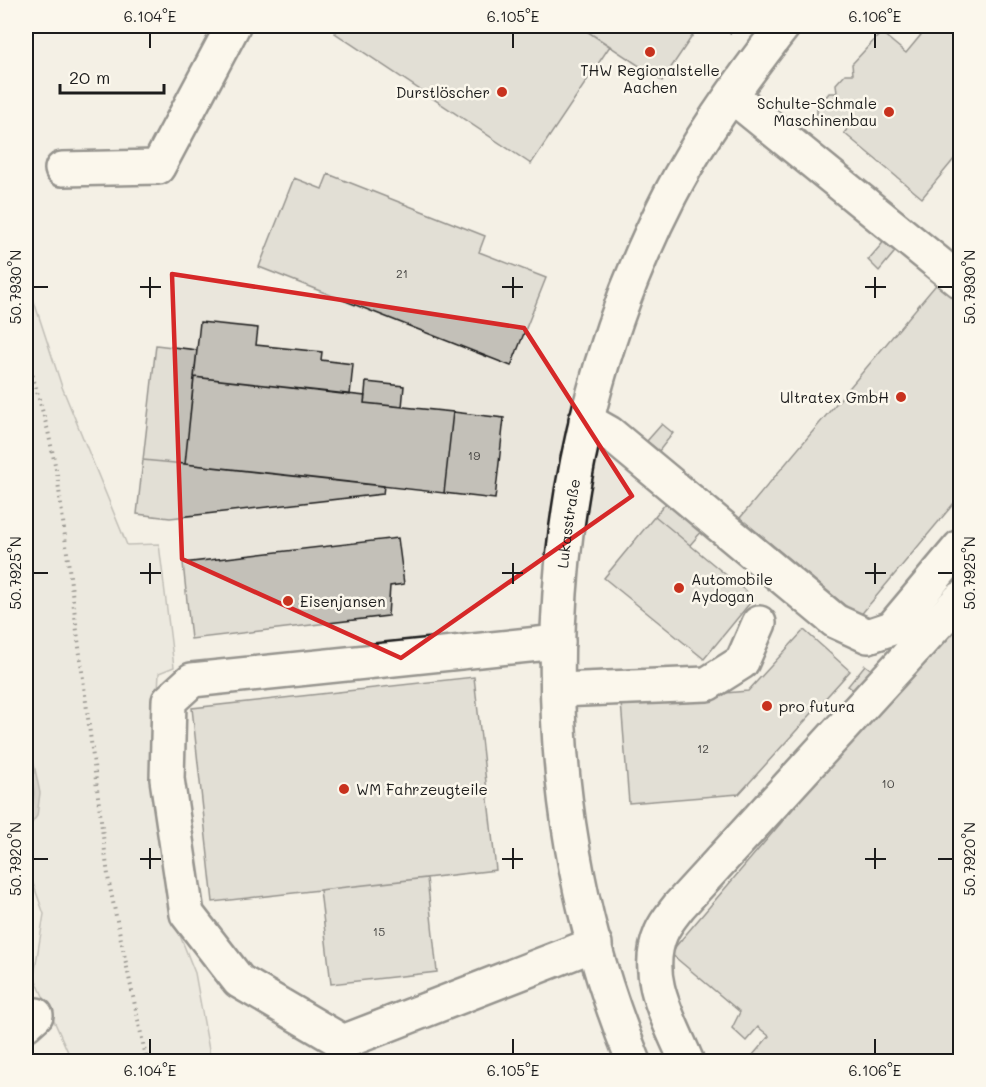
<svg xmlns="http://www.w3.org/2000/svg" width="986" height="1087" font-family="Mali,sans-serif">
<style>
.built{fill:#eae6dc}
.green{fill:#dad7ce;stroke:#7b7a75;stroke-width:1.5}
.water{fill:#afaca5;stroke:#74726e;stroke-width:1.5}
.lines{fill:none;stroke-linecap:round;stroke-linejoin:round}
.shore{stroke:#575653;stroke-width:1.5}
.building{fill:#c3c0b8;stroke:#1c1c1c;stroke-width:1.5}
.minor-casing{stroke:#1c1c1c;stroke-width:38}
.path{stroke:#1c1c1c;stroke-width:4;stroke-dasharray:1.5 4.5;stroke-linecap:butt}
.minor{stroke:#fbf7ec;stroke-width:33}
.marked{fill:none;stroke:#d62828;stroke-width:4.5;stroke-linejoin:round}
.ticks{fill:none;stroke:#1c1c1c;stroke-width:2}
.poi-dot{fill:#c8321e;stroke:#fbf7ec;stroke-width:2}
.labels{text-anchor:middle;dominant-baseline:central;stroke-width:5;stroke-linejoin:round;paint-order:stroke}
.number-label{font-size:12px;fill:#464543}
.poi-label{font-size:15px;fill:#1c1c1c;stroke:#fbf7ec;text-anchor:start}
.street-label{font-size:15px;fill:#1c1c1c;stroke:#fbf7ec}
.neatline{fill:none;stroke:#1c1c1c;stroke-width:2}
.ticks-label{font-size:15px;text-anchor:middle;fill:#1c1c1c}
</style>
<rect width="100%" height="100%" fill="#fbf7ec"/>
<filter id="ink" filterUnits="userSpaceOnUse"><feTurbulence type="fractalNoise" baseFrequency=".0167" numOctaves="2"/><feDisplacementMap in="SourceGraphic" scale="12" xChannelSelector="R" yChannelSelector="G"/><feConvolveMatrix kernelMatrix="1 2 1 2 8 2 1 2 1" color-interpolation-filters="sRGB"/></filter>
<g filter="url(#ink)">
<path class="built" d="M 26,26 L 960,26 L 960,1061 L 26,1061 Z"/>
<path class="green" d="M 26,277 L 62,387 L 127,545 L 159,544 L 174,667 L 159,673 L 156,725 L 175,923 L 195,973 L 211,1061 L 103,1062 L 101,1057 L 91,1061 L 72,1061 L 34,976 L 44,914 L 26,864 Z"/>
<path class="water" d="M 26,726 L 40,793 L 37,816 L 26,831 Z"/>
<g class="lines">
<path class="shore" d="M 26,746 C 30,769 41,800 26,821"/>
</g>
<path class="building" d="M 341,26 L 579,26 L 610,46 L 531,164 L 335,33 Z
M 579,26 L 699,26 L 662,81 Z
M 920,26 L 960,26 L 960,152 L 922,198 L 844,133 L 850,126 L 834,127 L 817,116 L 817,108 L 829,93 L 837,93 L 836,84 L 845,74 L 853,74 L 852,64 L 879,35 L 883,34 L 906,53 L 925,30 Z
M 328,174 L 485,236 L 479,252 L 546,278 L 511,366 L 259,267 L 294,178 L 322,189 Z
M 887,238 L 898,248 L 879,271 L 868,260 Z
M 940,280 L 960,297 L 960,496 L 859,617 L 740,518 Z
M 200,322 L 258,328 L 256,345 L 322,352 L 321,360 L 353,364 L 350,395 L 194,377 Z
M 156,345 L 197,350 L 185,464 L 143,460 Z
M 194,377 L 365,396 L 364,403 L 453,412 L 444,493 L 185,464 Z
M 366,382 L 404,386 L 402,407 L 364,403 Z
M 453,412 L 504,418 L 495,499 L 444,493 Z
M 662,424 L 673,433 L 659,451 L 647,441 Z
M 143,460 L 185,464 L 384,486 L 383,494 L 170,518 L 137,514 Z
M 667,502 L 702,531 L 690,545 L 655,516 Z
M 655,516 L 754,598 L 704,659 L 604,578 Z
M 398,538 L 404,584 L 390,586 L 388,616 L 191,639 L 183,563 Z
M 960,613 L 960,1062 L 747,1062 L 769,1036 L 758,1027 L 746,1041 L 732,1028 L 740,1012 L 670,953 Z
M 804,630 L 850,671 L 739,794 L 629,803 L 621,702 L 748,691 Z
M 865,665 L 877,674 L 860,695 L 848,686 Z
M 474,677 L 496,870 L 213,902 L 192,708 Z
M 427,878 L 437,972 L 331,984 L 320,890 Z
M 487,1054 L 490,1062 L 473,1062 Z"/>
<g class="lines">
<defs>
<g id="minor">
<path d="M 732,96 L 960,281"/>
<path d="M 62,169 L 158,167 L 233,26"/>
<path d="M 586,420 L 609,433 L 835,621 L 868,636 L 892,628 L 960,547"/>
<path d="M 558,642 L 192,680 L 169,701 L 167,779 L 187,914 L 239,981 L 343,1042 L 595,944"/>
<path d="M 558,690 L 707,684 L 742,662 L 759,623"/>
<path d="M 26,1024 L 36,1015"/>
<path id="s1" d="M 634,1062 C 520,787 534,459 670,195 C 700,137 743,77 783,26"/>
<path d="M 687,1062 C 670,1021 642,977 661,933 C 665,923 673,914 679,906 L 960,599"/>
</g>
</defs>
<use href="#minor" class="minor-casing"/>
<path class="path" d="M 720,26 L 735,35
M 26,352 L 48,431 L 57,474 L 109,883 L 147,1062"/>
<use href="#minor" class="minor"/>
</g>
</g>
<path d="M0 0H986V1087H0ZM 172,274 L 524,328 L 632,496 L 401,658 L 182,559 Z" fill="#fbf7ec" fill-opacity=".55" fill-rule="evenodd"/>
<path class="marked" d="M 172,274 L 524,328 L 632,496 L 401,658 L 182,559 Z"/>
<path class="ticks" d="M 150,33 L 150,48M 513,33 L 513,48M 875,33 L 875,48M 150,277 L 150,298M 513,277 L 513,298M 875,277 L 875,298M 33,287 L 48,287M 140,287 L 161,287M 502,287 L 523,287M 865,287 L 886,287M 938,287 L 953,287M 150,563 L 150,584M 513,563 L 513,584M 875,563 L 875,584M 33,573 L 48,573M 140,573 L 161,573M 502,573 L 523,573M 865,573 L 886,573M 938,573 L 953,573M 150,848 L 150,869M 513,848 L 513,869M 875,848 L 875,869M 33,859 L 48,859M 140,859 L 161,859M 502,859 L 523,859M 865,859 L 886,859M 938,859 L 953,859M 150,1039 L 150,1054M 513,1039 L 513,1054M 875,1039 L 875,1054"/>
<g class="poi-dot">
<circle cx="650" cy="52" r="6"/>
<circle cx="502" cy="92" r="6"/>
<circle cx="889" cy="112" r="6"/>
<circle cx="901" cy="397" r="6"/>
<circle cx="679" cy="588" r="6"/>
<circle cx="288" cy="601" r="6"/>
<circle cx="767" cy="706" r="6"/>
<circle cx="344" cy="789" r="6"/>
</g>
<g class="labels">
<g class="number-label">
<text x="402" y="273">21</text>
<text x="474" y="455">19</text>
<text x="703" y="748">12</text>
<text x="888" y="783">10</text>
<text x="379" y="931">15</text>
</g>
<g class="poi-label">
<text x="650" y="70" text-anchor="middle">THW Regionalstelle<tspan x="650" dy="17">Aachen</tspan></text>
<text x="490" y="92" text-anchor="end">Durstlöscher</text>
<text x="877" y="103" text-anchor="end">Schulte-Schmale<tspan x="877" dy="17">Maschinenbau</tspan></text>
<text x="889" y="397" text-anchor="end">Ultratex GmbH</text>
<text x="691" y="579">Automobile<tspan x="691" dy="17">Aydogan</tspan></text>
<text x="300" y="601">Eisenjansen</text>
<text x="779" y="706">pro futura</text>
<text x="356" y="789">WM Fahrzeugteile</text>
</g>
<g class="street-label">
<text stroke="none"><textPath href="#s1" startOffset="549">Lukasstraße</textPath></text>
</g>
</g>
<rect width="986" height="1087" fill="none" stroke="#fbf7ec" stroke-width="66"/>
<path d="M60 84v9h104v-9" fill="none" stroke="#1c1c1c" stroke-width="3"/>
<text x="69" y="84" font-size="18" fill="#1c1c1c" stroke="#fbf7ec" stroke-width="4.5" paint-order="stroke">20 m</text>
<rect x="33" y="33" width="920" height="1021" class="neatline"/>
<g class="ticks-label">
<text x="150" y="22">6.104°E</text>
<text x="513" y="22">6.105°E</text>
<text x="875" y="22">6.106°E</text>
<text transform="translate(16 287) rotate(-90)" y="5">50.7930°N</text>
<text transform="translate(970 287) rotate(-90)" y="5">50.7930°N</text>
<text transform="translate(16 573) rotate(-90)" y="5">50.7925°N</text>
<text transform="translate(970 573) rotate(-90)" y="5">50.7925°N</text>
<text transform="translate(16 859) rotate(-90)" y="5">50.7920°N</text>
<text transform="translate(970 859) rotate(-90)" y="5">50.7920°N</text>
<text x="150" y="1076">6.104°E</text>
<text x="513" y="1076">6.105°E</text>
<text x="875" y="1076">6.106°E</text>
</g>
</svg>
